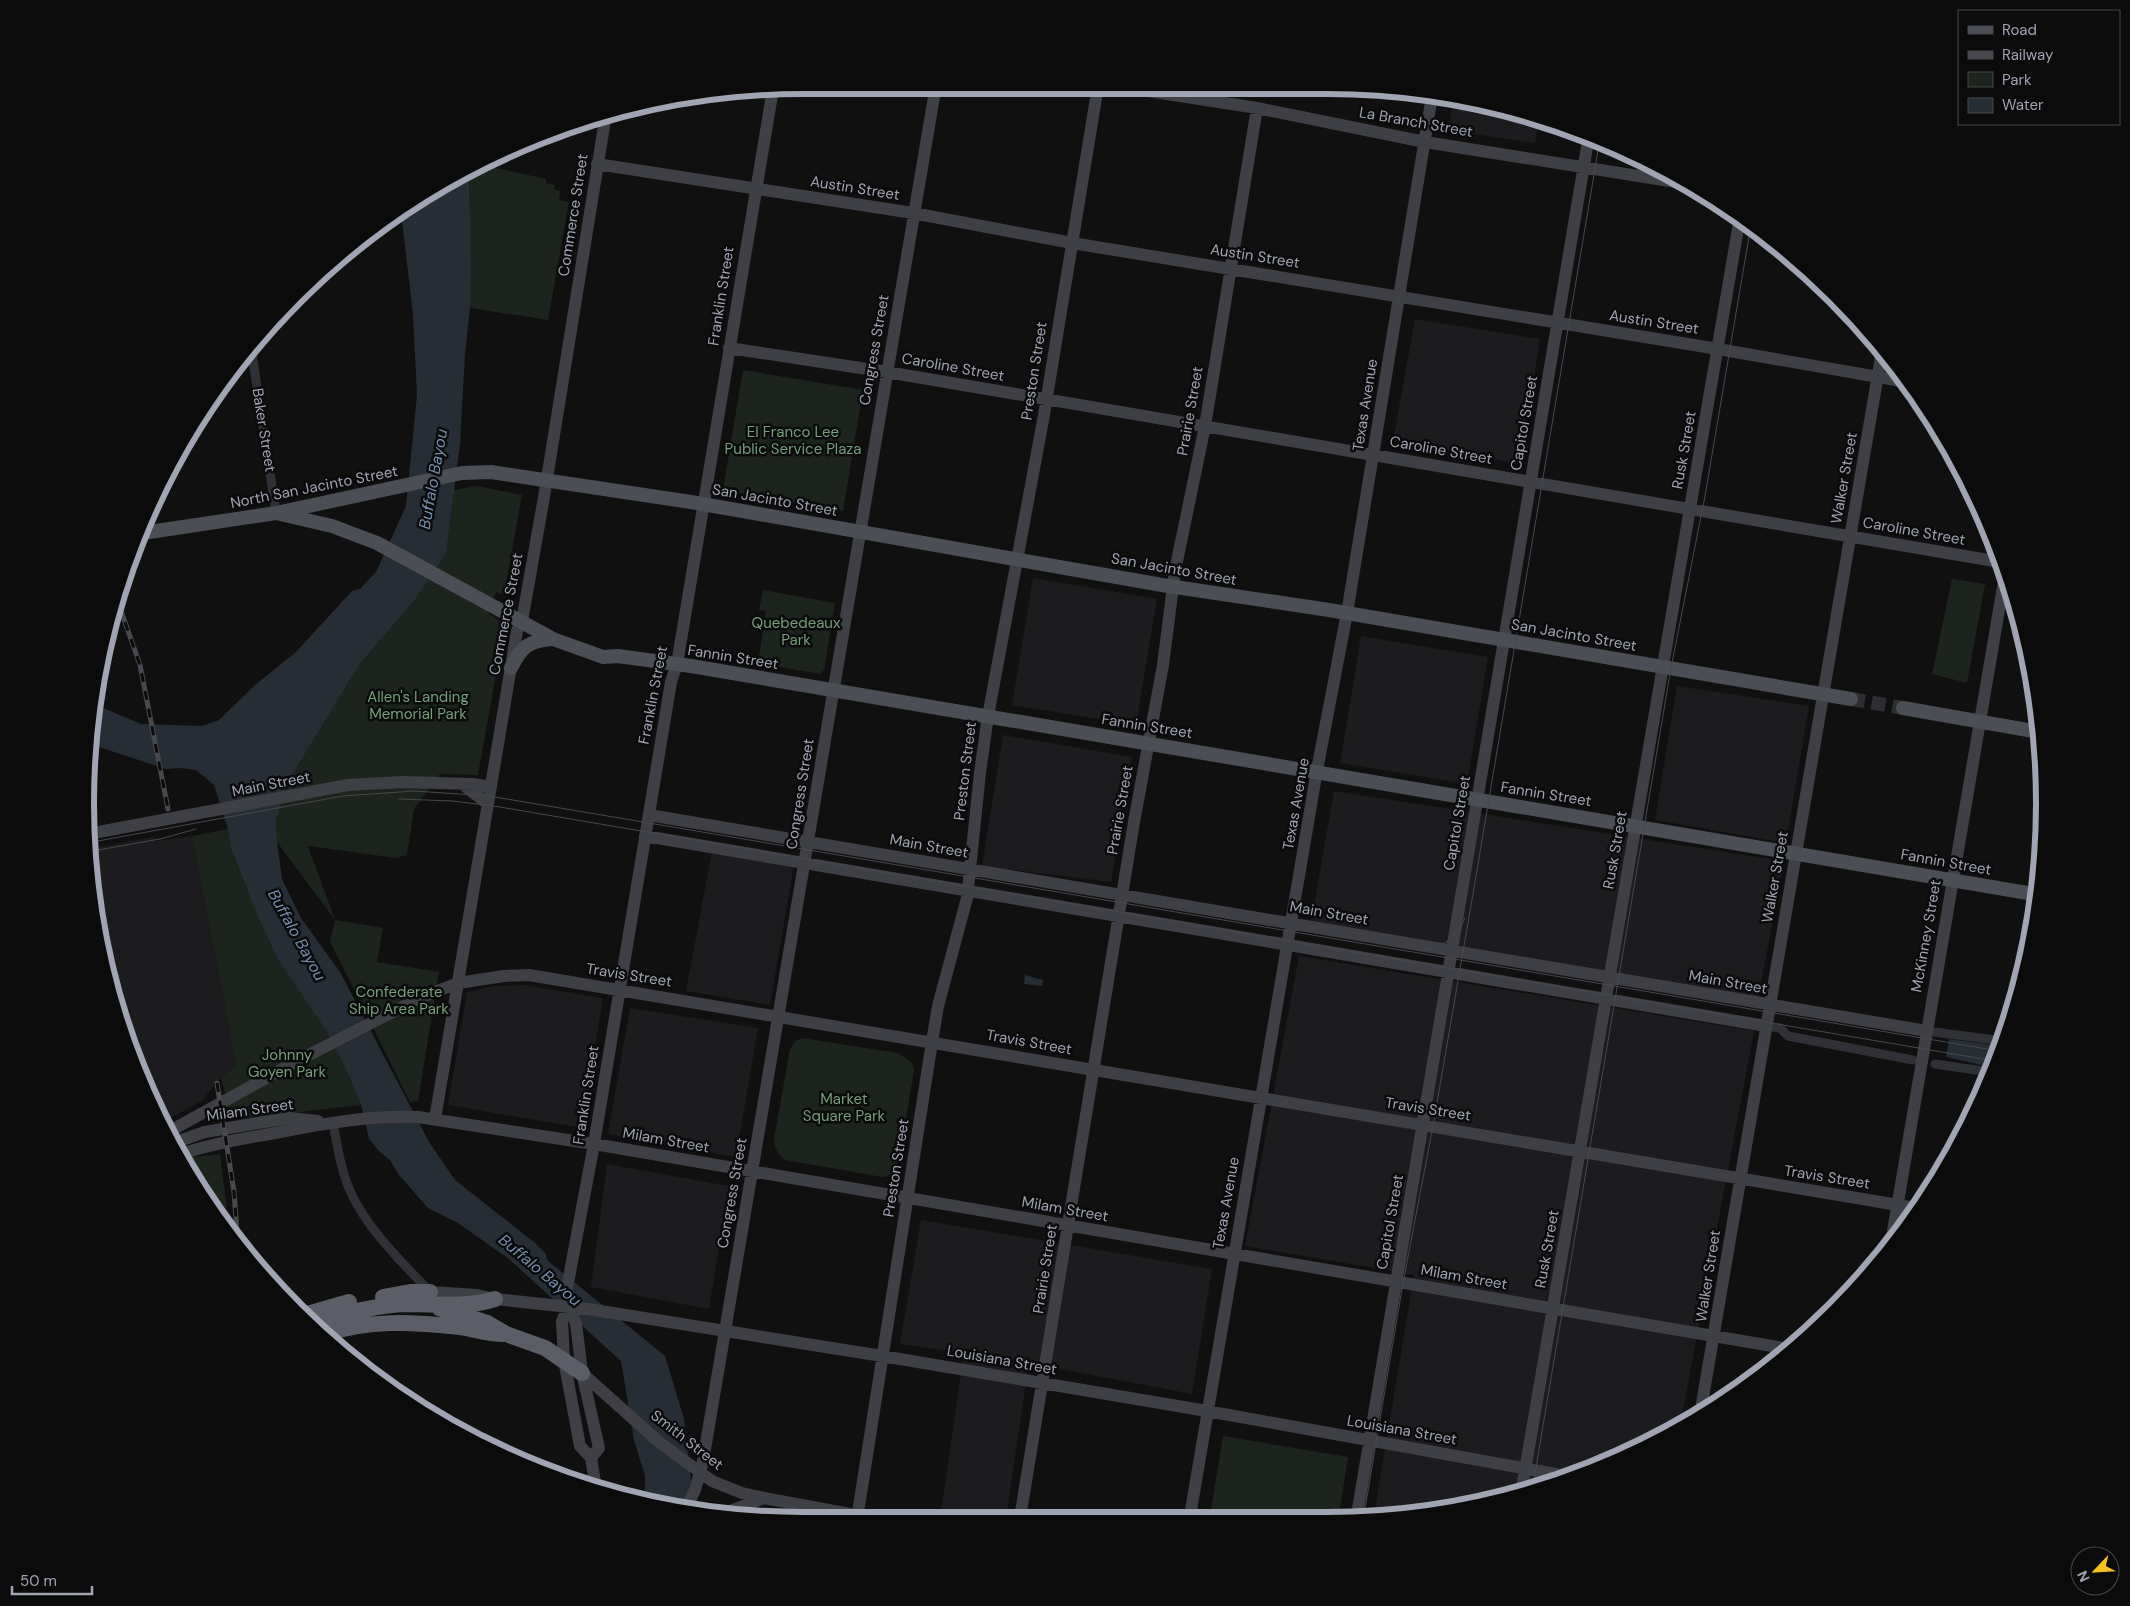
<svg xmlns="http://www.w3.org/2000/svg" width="2130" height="1606" font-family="'DM Sans',sans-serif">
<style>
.built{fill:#1c1c1e}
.green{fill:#1c241d}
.water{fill:#262d35}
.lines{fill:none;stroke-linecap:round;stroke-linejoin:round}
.primary-tunnel{stroke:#2d2e31;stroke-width:14;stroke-dasharray:14 7;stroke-linecap:butt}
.street{stroke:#303136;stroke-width:9}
.secondary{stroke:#3e4046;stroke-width:12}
.primary{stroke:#4c4e55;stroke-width:14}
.highway{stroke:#5c5e67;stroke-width:16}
.tram{stroke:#47494f;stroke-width:1}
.rail-casing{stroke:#47494f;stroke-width:5}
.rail{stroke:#0b0b0c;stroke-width:3;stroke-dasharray:9;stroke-linecap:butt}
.labels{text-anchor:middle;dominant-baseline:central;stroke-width:5;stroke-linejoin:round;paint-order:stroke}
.street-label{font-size:15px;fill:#a0a4b3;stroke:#0b0b0c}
.park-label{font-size:15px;fill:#769f7b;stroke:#0b0b0c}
.water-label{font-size:16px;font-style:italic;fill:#7590b0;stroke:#0b0b0c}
.rim{fill:none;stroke:#a0a4b3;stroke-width:6}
</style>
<rect width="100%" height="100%" fill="#101011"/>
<path class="built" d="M 1453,100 L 1513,109 L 1539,118 L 1535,143 L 1449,130 Z
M 1606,142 L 1635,158 L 1604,152 Z
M 1415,319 L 1540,339 L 1520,464 L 1393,441 Z
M 1033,578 L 1157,599 L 1136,725 L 1012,705 Z
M 1361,636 L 1488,657 L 1467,784 L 1340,763 Z
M 1677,686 L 1809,706 L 1786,843 L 1655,820 Z
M 1003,735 L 1132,757 L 1111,882 L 982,866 Z
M 1334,791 L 1784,861 L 1758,999 L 1311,922 Z
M 192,836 L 236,1065 L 221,1077 L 202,1101 L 163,1122 L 123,1034 L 87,849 L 154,837 L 156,841 Z
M 712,851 L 794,865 L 770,1005 L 686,991 Z
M 1299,956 L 1754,1031 L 1681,1421 L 1602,1466 L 1421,1515 L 1374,1515 L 1414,1275 L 1245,1246 Z
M 524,985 L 603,998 L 582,1128 L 448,1105 L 467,992 L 494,986 Z
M 630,1008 L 758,1028 L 736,1157 L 608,1134 Z
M 607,1164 L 729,1186 L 709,1309 L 591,1287 Z
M 921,1220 L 1212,1269 L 1192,1394 L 1029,1363 L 1006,1518 L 986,1518 L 941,1511 L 964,1353 L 900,1344 Z"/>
<path class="green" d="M 483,165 L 546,179 L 546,183 L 555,185 L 554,189 L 560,191 L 559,200 L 569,202 L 548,320 L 470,308 L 471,271 L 469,171 Z
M 743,370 L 863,390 L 843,511 L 723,490 Z
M 477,486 L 522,495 L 504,595 L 496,592 L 489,614 L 503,623 L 503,636 L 478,775 L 440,774 L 414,809 L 407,855 L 396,858 L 308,846 L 335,920 L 383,928 L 377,962 L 439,972 L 418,1101 L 410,1102 L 330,941 L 335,920 L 277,842 L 276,821 L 288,782 L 359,665 L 414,601 L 446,554 L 454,490 Z
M 1952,579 L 1985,584 L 1967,683 L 1932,674 Z
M 763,590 L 835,603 L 824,670 L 820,674 L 758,663 L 766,611 L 759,610 Z
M 228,829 L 230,846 L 236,862 L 278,960 L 327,1032 L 345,1067 L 361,1105 L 231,1120 L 221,1077 L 236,1065 L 192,836 Z
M 802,1038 L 898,1053 L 912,1063 L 914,1070 L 899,1162 C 894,1170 892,1176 882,1177 L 785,1160 C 777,1154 775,1149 774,1139 L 790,1049 L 795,1041 Z
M 220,1154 L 226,1202 L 225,1228 L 181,1161 L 187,1158 Z
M 1223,1436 L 1348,1457 L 1339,1515 L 1210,1516 Z
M 741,1513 L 780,1519 L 756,1519 L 734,1515 Z"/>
<path class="water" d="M 469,171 L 471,271 L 470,308 L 465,354 L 460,444 L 446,554 L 414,601 L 359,665 L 288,782 L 276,821 L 277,842 L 282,879 L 301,918 L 340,972 L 429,1142 L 455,1180 L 535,1243 L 546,1254 L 547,1260 L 665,1356 L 684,1419 L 694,1507 L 645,1497 L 645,1476 L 634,1440 L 621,1361 L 509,1259 L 458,1223 L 428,1208 L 399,1175 L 390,1160 L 379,1151 L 369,1139 L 361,1105 L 345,1067 L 327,1032 L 278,960 L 257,914 L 230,846 L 228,829 L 214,785 L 196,770 L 180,768 L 166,769 L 93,745 L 96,705 L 141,724 L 202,726 L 219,720 L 255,685 L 296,652 L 352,591 L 360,589 L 376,572 L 406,506 L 417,395 L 413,314 L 401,212 L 444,181 Z
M 1025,975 L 1043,980 L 1042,986 L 1024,984 Z
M 1949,1039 L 2002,1046 L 1993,1064 L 1986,1062 L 1985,1066 L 1946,1057 Z"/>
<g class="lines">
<path class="primary-tunnel" d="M 1851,699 L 1903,708"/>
<path class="street" d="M 251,347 L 276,513
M 1766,1026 L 1780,1028 L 1788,1036 L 1913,1060
M 1927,1031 L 2003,1041
M 1935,1064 L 1990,1072
M 333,1122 C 337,1145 341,1171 351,1193 C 369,1231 401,1261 430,1292"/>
<path class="secondary" d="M 1116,86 L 1257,108 L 1425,142 L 1682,183
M 597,164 L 913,213 L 1072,243 L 1718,349 L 1907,382
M 729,348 L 887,372 L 2000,562
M 462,784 L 488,804
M 649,815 L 1927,1031
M 88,834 L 348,785 L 403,782 L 473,784 L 491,787
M 645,836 L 1766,1026
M 435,1119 L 517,631 L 522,621 L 544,497 L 606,114
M 168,1132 L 297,1061 L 422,997 L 458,983 L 504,976 L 529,975 L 1916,1208
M 173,1143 L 205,1132 L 258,1123 L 290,1118 L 318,1121
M 178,1155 C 209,1144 242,1139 275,1133 C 322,1124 370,1115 418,1117 L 594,1144 L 1789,1349
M 1891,1243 L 2005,575
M 430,1292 L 477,1295 L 495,1299 L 588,1309 L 882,1356 L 1207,1411 L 1567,1476
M 568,1307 L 562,1321 L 564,1360 L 580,1446 L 591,1458 L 596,1488
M 582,1373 L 659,1442 L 712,1481 L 742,1493 L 764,1498 L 877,1519
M 1701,1409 L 1882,351
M 591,1458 L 599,1448 L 582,1373 L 576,1323 L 568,1307 L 567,1288 L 594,1144 L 671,682 L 677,664 L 773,89
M 1522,1488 L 1740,217
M 687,1506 L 695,1490 L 703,1461 L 936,85
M 724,1513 L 764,1498
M 1357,1515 L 1589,135
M 1190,1516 L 1317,770 L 1347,613 L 1432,96
M 1020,1518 L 1134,822 L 1163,665 L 1175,571 L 1205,426 L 1257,108
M 857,1519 L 932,1042 L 938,1006 L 967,898 L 980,773 L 988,716 L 1044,415 L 1098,86"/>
<path class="primary" d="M 276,513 L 332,526 L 377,543 L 553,639 L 603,657 L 618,656 L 691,666 C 1140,743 1590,815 2039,895
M 143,533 L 276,513 L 462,473 L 491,472 L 691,502 L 1162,585 L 1329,610 L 1851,699
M 511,668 C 522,646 528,641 553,639
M 1903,708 L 2039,732"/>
<path class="highway" d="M 383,1297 L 410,1292 L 430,1292
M 439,1308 L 487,1323 L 506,1334 L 545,1348 L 582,1373
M 304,1315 L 349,1302
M 312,1324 C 342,1314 374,1305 406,1304 C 436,1304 466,1308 495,1299
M 322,1335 C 368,1319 413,1322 460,1327 C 475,1329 490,1335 506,1334"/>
<path class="tram" d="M 399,799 L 453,801 L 500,807 L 1995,1061
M 87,843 L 343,796 L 414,791 L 489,796 L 1999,1051
M 87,852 L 160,839 L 196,829
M 1422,950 C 1443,948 1456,938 1465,918
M 1533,1485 L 1671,668 L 1705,496 L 1751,225
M 1364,1515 L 1403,1283 L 1433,1126 L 1475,882 L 1600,139"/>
<defs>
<path id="rail" d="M 119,605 L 140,665 L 168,809
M 217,1083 L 234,1192 L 238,1245"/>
</defs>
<use href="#rail" class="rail-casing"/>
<use href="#rail" class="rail"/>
</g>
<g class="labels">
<g class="street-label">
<text transform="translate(1416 122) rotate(10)">La Branch Street</text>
<text transform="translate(855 188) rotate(9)">Austin Street</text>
<text transform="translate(573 215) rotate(-81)">Commerce Street</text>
<text transform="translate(1255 256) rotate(9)">Austin Street</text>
<text transform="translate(721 296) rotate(-81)">Franklin Street</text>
<text transform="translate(1654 322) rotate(9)">Austin Street</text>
<text transform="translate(874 350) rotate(-80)">Congress Street</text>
<text transform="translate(953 367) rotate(10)">Caroline Street</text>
<text transform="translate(1034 371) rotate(-81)">Preston Street</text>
<text transform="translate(1365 405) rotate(-81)">Texas Avenue</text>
<text transform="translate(1190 411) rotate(-80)">Prairie Street</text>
<text transform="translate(1524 423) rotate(-80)">Capitol Street</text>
<text transform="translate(264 430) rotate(81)">Baker Street</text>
<text transform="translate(1441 450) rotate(10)">Caroline Street</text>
<text transform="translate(1684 450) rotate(-80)">Rusk Street</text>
<text transform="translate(1844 478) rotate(-80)">Walker Street</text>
<text transform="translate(314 487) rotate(-11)">North San Jacinto Street</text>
<text transform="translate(775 500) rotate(10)">San Jacinto Street</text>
<text transform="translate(1914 531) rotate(10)">Caroline Street</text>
<text transform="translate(1174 569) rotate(10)">San Jacinto Street</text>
<text transform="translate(506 614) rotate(-79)">Commerce Street</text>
<text transform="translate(1574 635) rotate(10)">San Jacinto Street</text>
<text transform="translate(733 657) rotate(9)">Fannin Street</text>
<text transform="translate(653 695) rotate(-79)">Franklin Street</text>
<text transform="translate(1147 726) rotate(9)">Fannin Street</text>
<text transform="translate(965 771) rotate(-83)">Preston Street</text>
<text transform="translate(271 784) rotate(-11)">Main Street</text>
<text transform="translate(800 794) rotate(-81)">Congress Street</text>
<text transform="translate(1546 794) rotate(9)">Fannin Street</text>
<text transform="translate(1296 804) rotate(-80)">Texas Avenue</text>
<text transform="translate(1120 810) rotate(-80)">Prairie Street</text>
<text transform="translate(1457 823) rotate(-80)">Capitol Street</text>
<text transform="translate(929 846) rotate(10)">Main Street</text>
<text transform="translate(1615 850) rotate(-80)">Rusk Street</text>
<text transform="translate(1946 862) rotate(10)">Fannin Street</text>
<text transform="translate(1775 877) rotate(-80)">Walker Street</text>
<text transform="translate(1329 913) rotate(10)">Main Street</text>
<text transform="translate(1926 936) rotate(-80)">McKinney Street</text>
<text transform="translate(629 975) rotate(9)">Travis Street</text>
<text transform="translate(1728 982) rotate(10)">Main Street</text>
<text transform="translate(1029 1042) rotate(10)">Travis Street</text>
<text transform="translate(586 1095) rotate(-81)">Franklin Street</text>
<text transform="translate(1428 1109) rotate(9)">Travis Street</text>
<text transform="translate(250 1110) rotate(-8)">Milam Street</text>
<text transform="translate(666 1140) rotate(10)">Milam Street</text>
<text transform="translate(896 1168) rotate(-81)">Preston Street</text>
<text transform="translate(1827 1177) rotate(9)">Travis Street</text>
<text transform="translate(732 1193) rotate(-80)">Congress Street</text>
<text transform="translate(1226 1203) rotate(-80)">Texas Avenue</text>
<text transform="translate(1065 1209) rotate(10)">Milam Street</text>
<text transform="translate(1390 1222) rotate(-80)">Capitol Street</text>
<text transform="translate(1547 1249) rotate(-80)">Rusk Street</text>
<text transform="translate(1045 1269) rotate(-81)">Prairie Street</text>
<text transform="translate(1708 1276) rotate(-81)">Walker Street</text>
<text transform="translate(1464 1277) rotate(10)">Milam Street</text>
<text transform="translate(1002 1360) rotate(10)">Louisiana Street</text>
<text transform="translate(1402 1430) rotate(10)">Louisiana Street</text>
<text transform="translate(687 1440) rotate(38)">Smith Street</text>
</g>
<g class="park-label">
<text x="793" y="432">El Franco Lee<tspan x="793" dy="17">Public Service Plaza</tspan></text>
<text x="796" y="623">Quebedeaux<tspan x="796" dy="17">Park</tspan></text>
<text x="418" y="697">Allen's Landing<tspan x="418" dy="17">Memorial Park</tspan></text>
<text x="399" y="992">Confederate<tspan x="399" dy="17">Ship Area Park</tspan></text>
<text x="287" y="1055">Johnny<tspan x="287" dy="17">Goyen Park</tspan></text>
<text x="844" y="1099">Market<tspan x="844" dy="17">Square Park</tspan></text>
</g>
<g class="water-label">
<text transform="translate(433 479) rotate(-80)">Buffalo Bayou</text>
<text transform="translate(297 935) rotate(61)">Buffalo Bayou</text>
<text transform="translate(540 1270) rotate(40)">Buffalo Bayou</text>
</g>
</g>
<path d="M0 0H2130V1606H0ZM803 94H1327A709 709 0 0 1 2036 803V803A709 709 0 0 1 1327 1512H803A709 709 0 0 1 94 803V803A709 709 0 0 1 803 94Z" fill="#0b0b0c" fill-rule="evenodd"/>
<path class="rim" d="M803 94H1327A709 709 0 0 1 2036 803V803A709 709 0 0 1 1327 1512H803A709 709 0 0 1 94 803V803A709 709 0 0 1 803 94Z"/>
<rect x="1958" y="10" width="162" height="115" fill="#0b0b0c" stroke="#47484f"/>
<rect x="1968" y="26" width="25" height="8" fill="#4c4e55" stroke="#47484f"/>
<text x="2002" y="35" font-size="15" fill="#a0a4b3">Road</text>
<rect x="1968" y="51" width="25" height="8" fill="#47494f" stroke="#47484f"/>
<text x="2002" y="60" font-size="15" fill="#a0a4b3">Railway</text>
<rect x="1968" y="72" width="25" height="15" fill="#1c241d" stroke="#47484f"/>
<text x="2002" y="85" font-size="15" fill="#a0a4b3">Park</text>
<rect x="1968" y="98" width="25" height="15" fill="#262d35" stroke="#47484f"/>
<text x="2002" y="110" font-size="15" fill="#a0a4b3">Water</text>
<g transform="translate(2095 1571) rotate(245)"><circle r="24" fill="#0b0b0c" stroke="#47484f"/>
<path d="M0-4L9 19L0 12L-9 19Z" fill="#f8c021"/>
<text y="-8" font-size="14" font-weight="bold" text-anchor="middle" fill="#a0a4b3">N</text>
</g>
<path d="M12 1586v8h80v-8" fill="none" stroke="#a0a4b3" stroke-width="2.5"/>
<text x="20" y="1586" font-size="15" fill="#a0a4b3" stroke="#0b0b0c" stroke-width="4" paint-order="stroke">50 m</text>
</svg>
